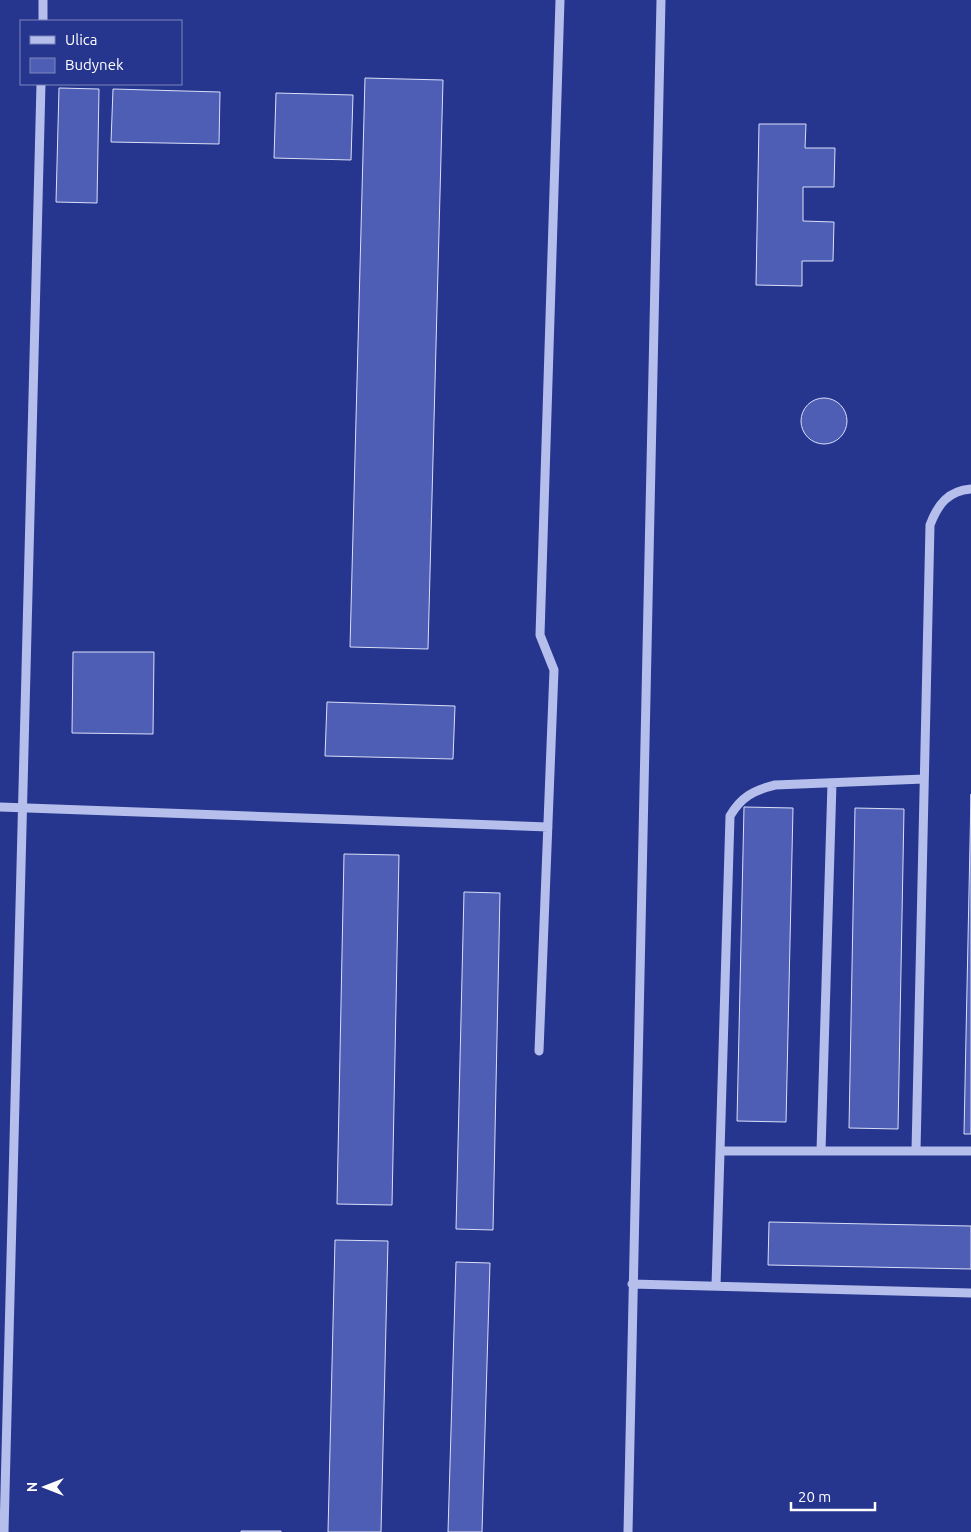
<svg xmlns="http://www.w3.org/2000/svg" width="971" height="1532" font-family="Ubuntu,sans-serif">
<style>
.building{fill:#4e5eb5;stroke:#dadff8}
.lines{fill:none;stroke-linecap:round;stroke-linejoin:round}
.minor{stroke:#b6beeb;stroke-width:9}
</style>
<rect width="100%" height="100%" fill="#26358e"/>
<path class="building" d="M 365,78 L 443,80 L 428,649 L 350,647 Z
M 59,88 L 99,89 L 97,203 L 56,202 Z
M 113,89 L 220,92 L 219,144 L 111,142 Z
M 276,93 L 353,95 L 351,160 L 274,158 Z
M 759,124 L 806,124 L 805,148 L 835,148 L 834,187 L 803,187 L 803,221 L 834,222 L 833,261 L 802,261 L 802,286 L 756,285 Z
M801 421a23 23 0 1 1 46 0a23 23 0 1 1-46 0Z
M 73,652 L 154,652 L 153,734 L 72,733 Z
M 327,702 L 455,706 L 453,759 L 325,756 Z
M 971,794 L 971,1134 L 964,1134 Z
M 744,807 L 793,808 L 786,1122 L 737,1121 Z
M 855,808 L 904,809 L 898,1129 L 849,1128 Z
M 344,854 L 399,855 L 392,1205 L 337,1204 Z
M 464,892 L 500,893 L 493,1230 L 456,1229 Z
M 769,1222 L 971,1226 L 971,1269 L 768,1265 Z
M 335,1240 L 388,1241 L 381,1532 L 328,1532 Z
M 456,1262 L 490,1263 L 482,1532 L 448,1532 Z
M 241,1531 L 281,1531 L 281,1532 L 241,1532 Z"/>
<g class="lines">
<path class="minor" d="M 43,21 L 43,0
M 971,489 C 948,491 938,504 930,525 L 916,1151 L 971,1151
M 0,807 L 548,827
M 539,1051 L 554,670 L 540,635 L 560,0
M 720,1151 L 916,1151
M 821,1151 L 832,783
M 632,1284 L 971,1293
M 716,1286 L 730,816 C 741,797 754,790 775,785 L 924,779
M 4,1532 L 41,84
M 628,1532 L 661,0"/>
</g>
<rect x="20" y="20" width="162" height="65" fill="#26358e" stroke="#7d86bb"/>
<rect x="30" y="36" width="25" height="8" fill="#b6beeb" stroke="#7d86bb"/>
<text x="65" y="45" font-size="15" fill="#ffffff">Ulica</text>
<rect x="30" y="58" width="25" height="15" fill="#4e5eb5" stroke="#7d86bb"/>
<text x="65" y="70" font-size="15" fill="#ffffff">Budynek</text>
<g transform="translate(45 1487) rotate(270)" stroke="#26358e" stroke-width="4" paint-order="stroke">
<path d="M0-4L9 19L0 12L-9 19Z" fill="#ffffff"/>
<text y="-8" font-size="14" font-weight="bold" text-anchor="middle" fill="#ffffff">N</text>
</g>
<path d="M791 1502v8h84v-8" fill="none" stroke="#ffffff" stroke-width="2.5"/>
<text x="798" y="1502" font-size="15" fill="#ffffff" stroke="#26358e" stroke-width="4" paint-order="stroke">20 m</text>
</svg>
